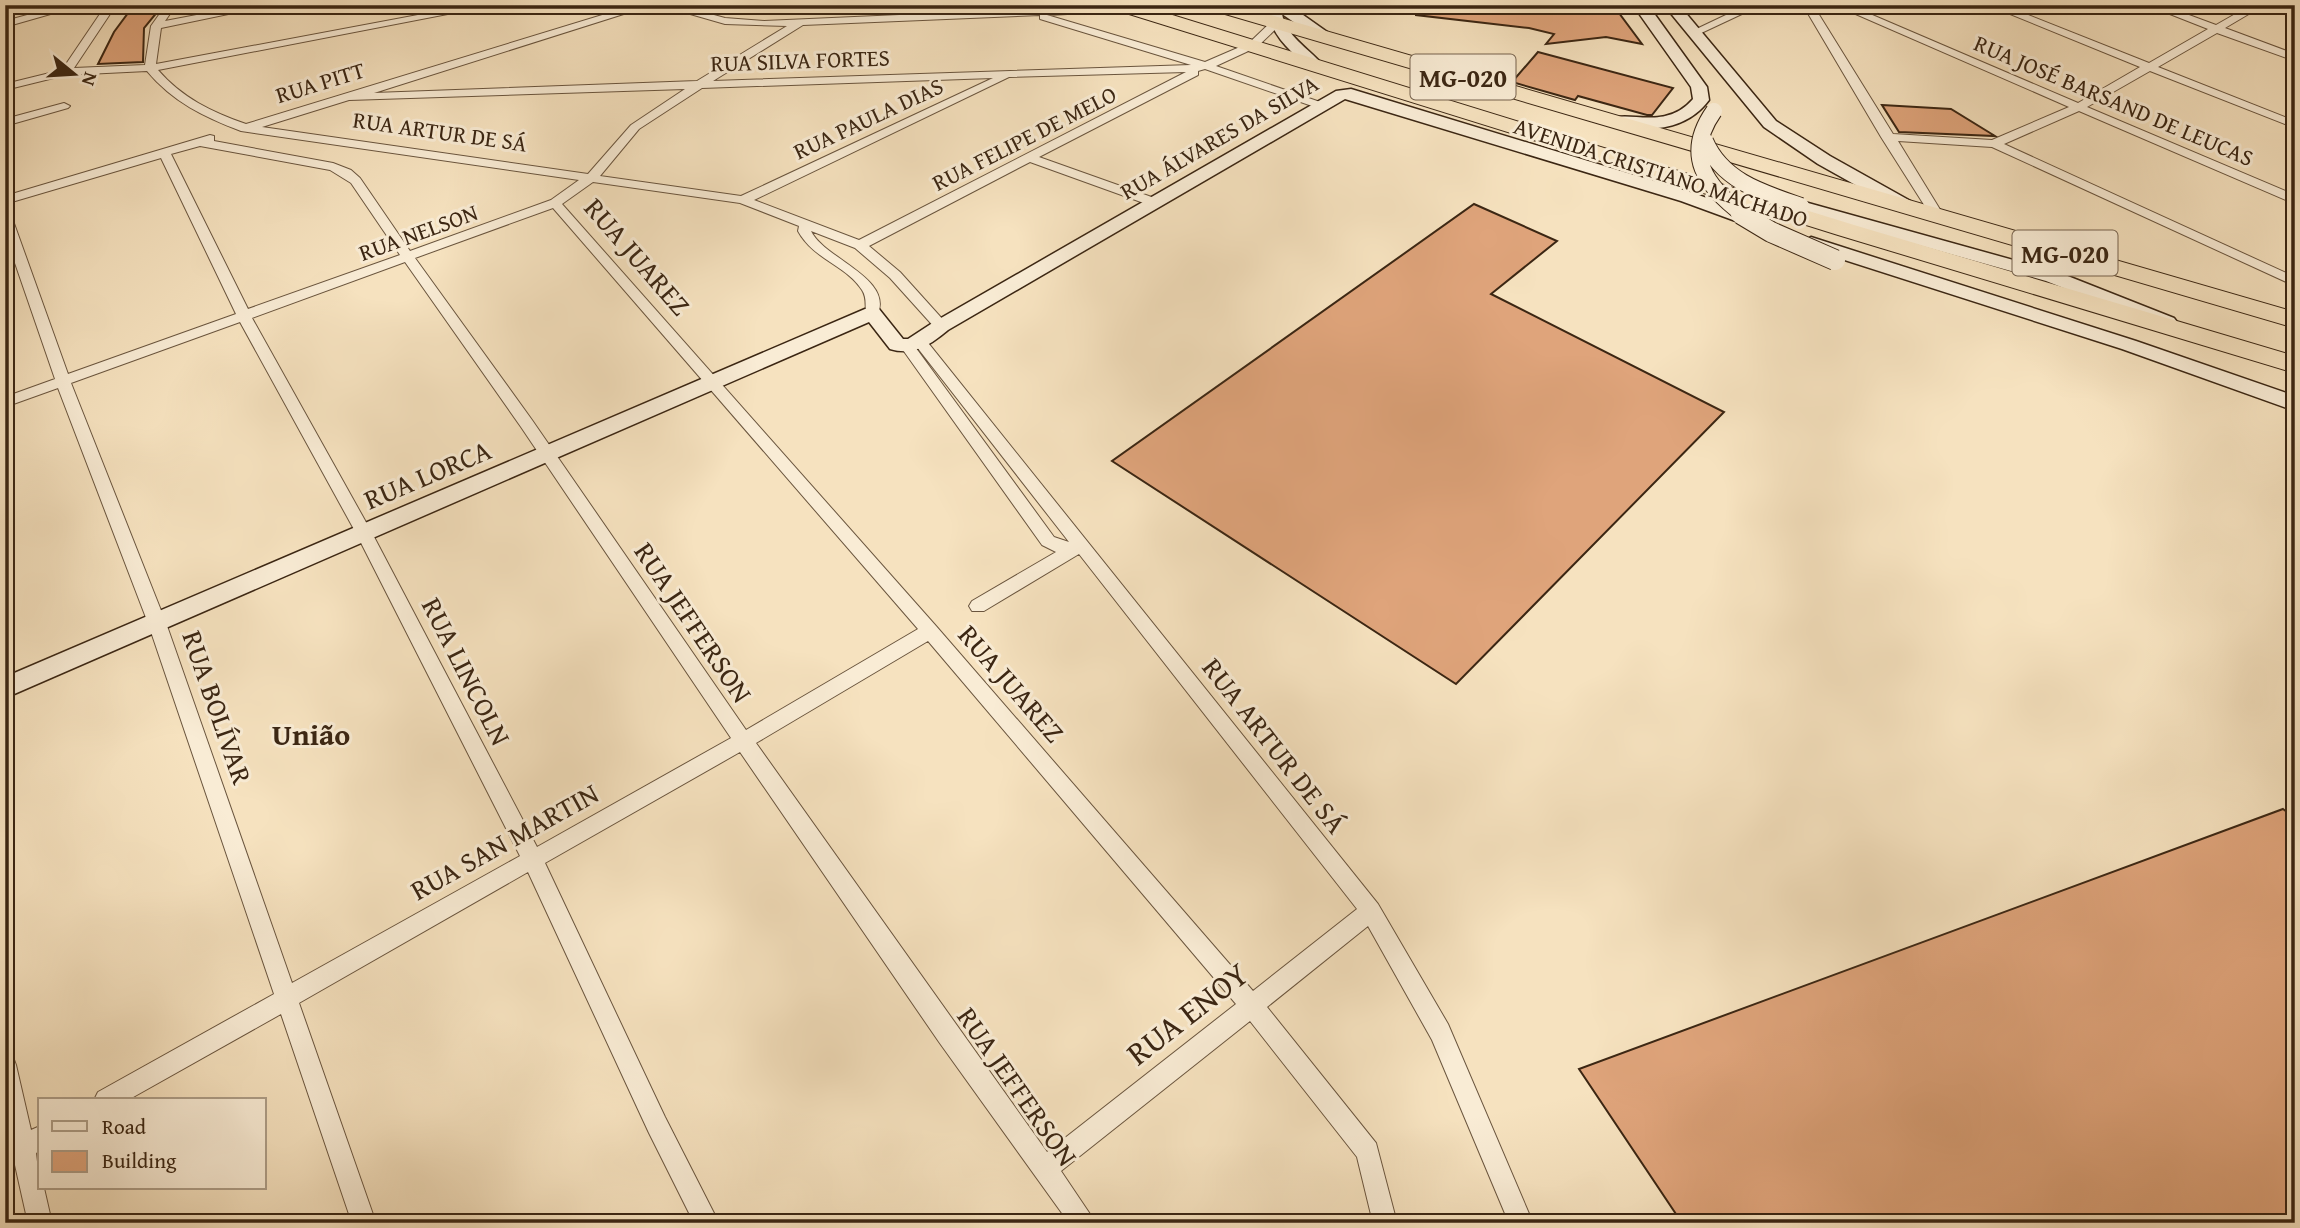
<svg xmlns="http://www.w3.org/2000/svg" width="2300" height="1228" font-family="'Gentium Book Plus',serif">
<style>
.building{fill:#dfa47b;stroke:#3b2613;stroke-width:2}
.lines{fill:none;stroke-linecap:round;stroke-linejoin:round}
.street-casing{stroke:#6a553e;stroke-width:2}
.secondary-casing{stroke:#3b2613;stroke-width:3}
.highway-casing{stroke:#3b2613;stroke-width:2}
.street{fill:#f9ecd5;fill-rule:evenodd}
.secondary{fill:#f9ecd5;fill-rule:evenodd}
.highway{fill:#f6e2bf;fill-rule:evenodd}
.secondary-bridge-far1-casing{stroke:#3b2613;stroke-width:18;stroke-linecap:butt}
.secondary-bridge-casing{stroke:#3b2613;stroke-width:22;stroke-linecap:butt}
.secondary-bridge-far1{stroke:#f9ecd5;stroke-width:16}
.secondary-bridge{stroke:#f9ecd5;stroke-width:20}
.labels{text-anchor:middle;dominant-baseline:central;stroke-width:6;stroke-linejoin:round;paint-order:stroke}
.far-street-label{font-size:23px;fill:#3b2613;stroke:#f9ecd5}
.shield{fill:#f9ecd5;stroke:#74614d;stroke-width:2}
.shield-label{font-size:26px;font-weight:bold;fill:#3b2613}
.street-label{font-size:28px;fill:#3b2613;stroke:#f9ecd5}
.neighbourhood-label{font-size:30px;font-weight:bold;fill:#3b2613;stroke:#f9ecd5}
.near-street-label{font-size:33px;fill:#3b2613;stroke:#f9ecd5}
</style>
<rect width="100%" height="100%" fill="#f6e2bf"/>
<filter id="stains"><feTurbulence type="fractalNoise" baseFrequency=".00286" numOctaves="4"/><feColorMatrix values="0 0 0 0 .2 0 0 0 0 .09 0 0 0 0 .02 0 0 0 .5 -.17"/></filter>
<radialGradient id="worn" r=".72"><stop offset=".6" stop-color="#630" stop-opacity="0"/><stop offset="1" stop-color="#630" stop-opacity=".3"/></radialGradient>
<path class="building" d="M 134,5 L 163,5 L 144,28 L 143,62 L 98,64 L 114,32 Z
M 1416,5 L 1613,5 L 1642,44 L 1606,37 L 1546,44 L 1554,34 L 1529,28 L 1416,15 Z
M 1538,52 L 1673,88 L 1652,115 L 1647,115 L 1578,96 L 1575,100 L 1512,82 Z
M 1882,105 L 1951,109 L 1995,136 L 1899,132 Z
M 1474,204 L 1557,241 L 1491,294 L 1724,412 L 1456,684 L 1112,461 Z
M 2283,809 L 2295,818 L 2295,1223 L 1682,1223 L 1579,1069 Z"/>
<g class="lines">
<defs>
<path id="street" d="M 64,5 L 82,5 L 5,27 L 5,21 Z
M 106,5 L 116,5 L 74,68 L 145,65 L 151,26 L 166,5 L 176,5 L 165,21 L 249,5 L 272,5 L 161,28 L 156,64 L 471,5 L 494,5 L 158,70 C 182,98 212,112 246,124 L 635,5 L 652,5 L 374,93 L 697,81 L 787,26 L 725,24 L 659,5 L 677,5 L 725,18 L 764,21 L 1129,5 L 1133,8 L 1128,11 L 1047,15 L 1205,62 L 1249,43 L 1272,21 L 1280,21 L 1280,25 L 1257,47 L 1216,66 L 1323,103 L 1323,107 L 1315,107 L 1205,69 L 1198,71 L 1198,75 L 1039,157 L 1160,200 L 1160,206 L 1152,206 L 1030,162 L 869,246 L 900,272 L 946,323 L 948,326 L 941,330 L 936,329 L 890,278 L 855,248 L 811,231 C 824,259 895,278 877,316 L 867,316 C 864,308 868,299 862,290 C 846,265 814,260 798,231 L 799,226 L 740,203 L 593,182 L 562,204 L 936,626 L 1253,991 L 1357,909 L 1079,554 L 984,611 L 972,611 L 969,606 L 972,601 L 1056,552 L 1042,545 L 903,350 L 901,347 L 903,344 L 913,344 L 1054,537 L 1069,542 L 913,342 L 915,339 L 925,339 L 1378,904 L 1448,1024 L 1533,1223 L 1509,1223 L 1432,1040 L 1368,926 L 1267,1007 L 1376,1143 L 1397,1223 L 1373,1223 L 1357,1157 L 1250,1021 L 1061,1171 L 1096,1223 L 1069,1223 L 939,1042 L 740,752 L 545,863 L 665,1117 L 719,1223 L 694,1223 L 649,1133 L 528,872 L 299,1003 L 376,1223 L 352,1223 L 281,1014 L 128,1100 L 94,1100 L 98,1092 L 274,994 L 148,623 L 58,388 L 5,407 L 5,397 L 55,379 L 5,234 L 5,211 L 11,215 L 68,374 L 236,314 L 161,158 L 5,204 L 5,196 L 210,135 L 214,136 L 214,141 L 333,163 L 351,170 L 360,178 L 410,251 L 551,200 L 579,180 L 241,131 C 204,117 173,102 147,71 L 66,75 L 5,90 L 5,84 L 62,70 ZM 1040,15 L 1040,19 L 1191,65 L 713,81 L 803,25 ZM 1186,72 L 859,240 L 754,200 L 1009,77 ZM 993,78 L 741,196 L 600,176 L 639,129 L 702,88 ZM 685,89 L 631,125 L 588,174 L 262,127 L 349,100 ZM 200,146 L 330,170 L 351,183 L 400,255 L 248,309 L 171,154 ZM 553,208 L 918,629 L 746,730 L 532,420 L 415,258 ZM 405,262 L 521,427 L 731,738 L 537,847 L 372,533 L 252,318 ZM 240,322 L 356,533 L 520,856 L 292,983 L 166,623 L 71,383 ZM 928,641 L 1236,1004 L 1047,1152 L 756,743 Z
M 1747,5 L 1761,5 L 1697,35 L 1688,33 Z
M 1803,5 L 1813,5 L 1893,134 L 1992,140 L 2069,107 L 1835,5 L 1849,5 L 2078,103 L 2140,67 L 1988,5 L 2003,5 L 2149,63 L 2208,29 L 2147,5 L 2162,5 L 2216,25 L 2251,5 L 2264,5 L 2225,28 L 2295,54 L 2295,61 L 2217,33 L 2158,67 L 2295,121 L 2295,128 L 2150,71 L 2087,107 L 2295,195 L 2295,204 L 2079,111 L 2004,144 L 2295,277 L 2295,286 L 1992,147 L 1898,141 L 1944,216 L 1938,220 L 1933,219 L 1881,137 Z
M 64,103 L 70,106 L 68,108 L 5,126 L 5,119 Z
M 5,1054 L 13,1057 L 16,1065 L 31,1130 L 40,1126 L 40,1151 L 36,1153 L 40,1188 L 44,1188 L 52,1223 L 28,1223 L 15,1165 L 5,1169 L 5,1144 L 10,1141 L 5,1119 Z"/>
<path id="secondary" d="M 1266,5 L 1289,5 L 1330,34 L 1333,37 L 1330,40 L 1320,40 L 1282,14 C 1286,36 1308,48 1322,64 L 1319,67 L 1309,67 C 1287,49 1270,33 1266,5 Z
M 1633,5 L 1648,5 L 1707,87 L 1709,100 C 1686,131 1647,133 1612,124 L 1610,121 C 1623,107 1664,133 1693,99 L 1691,87 Z
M 1664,5 L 1679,5 L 1776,121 L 1830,156 L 1914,203 L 1917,207 L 1914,211 L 1902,211 L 1818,164 L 1764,127 Z
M 1351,89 L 1693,193 L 1764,219 L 1767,223 L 1758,228 L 1752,227 L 1681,201 L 1345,99 L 948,330 C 930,345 914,356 890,349 L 869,322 L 5,698 L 5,677 L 865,309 L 879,309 L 903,339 L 908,339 L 934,322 L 1336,91 Z
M 1801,201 L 2060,273 L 2174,318 L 2177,322 L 2174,326 L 2160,326 L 2046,281 L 1795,210 L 1792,206 L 1795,202 Z
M 1811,237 L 2136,341 L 2295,396 L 2295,411 L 2122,349 L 1804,247 L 1802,243 Z"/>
<path id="highway" d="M 1111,5 L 1140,5 L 1854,225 L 2295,356 L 2295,373 L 1838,235 L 1113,9 Z
M 1206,5 L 1236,5 L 2295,312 L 2295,328 L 1208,9 Z"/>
</defs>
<use href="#street" class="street-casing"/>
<use href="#secondary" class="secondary-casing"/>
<use href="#highway" class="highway-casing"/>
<use href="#street" class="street"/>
<use href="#secondary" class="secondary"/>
<use href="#highway" class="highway"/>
<defs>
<path id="secondary-bridge-far1" d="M 1714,111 C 1683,155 1705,186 1744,215
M 1705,141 C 1722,181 1763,193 1801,206"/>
<path id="secondary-bridge" d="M 1741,214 L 1771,232 L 1835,260"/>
</defs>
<use href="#secondary-bridge-far1" class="secondary-bridge-far1-casing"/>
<use href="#secondary-bridge" class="secondary-bridge-casing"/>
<use href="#secondary-bridge-far1" class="secondary-bridge-far1"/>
<use href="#secondary-bridge" class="secondary-bridge"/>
</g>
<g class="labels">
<g class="far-street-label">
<text transform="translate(800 60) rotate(-2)">RUA SILVA FORTES</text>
<text transform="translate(320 82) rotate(-17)">RUA PITT</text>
<text transform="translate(2114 100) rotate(23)">RUA JOSÉ BARSAND DE LEUCAS</text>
<text transform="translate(868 118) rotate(-25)">RUA PAULA DIAS</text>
<text transform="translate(440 131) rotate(8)">RUA ARTUR DE SÁ</text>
<text transform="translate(1219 137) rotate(-30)">RUA ÁLVARES DA SILVA</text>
<text transform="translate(1024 138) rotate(-27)">RUA FELIPE DE MELO</text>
<text transform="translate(1661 172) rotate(18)">AVENIDA CRISTIANO MACHADO</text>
<text transform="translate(418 232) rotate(-20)">RUA NELSON</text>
</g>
<g class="shield">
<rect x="1410.5" y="54.5" width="105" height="45" rx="5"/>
<rect x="2012.5" y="230.5" width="105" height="45" rx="5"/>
</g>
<g class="shield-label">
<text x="1463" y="77">MG-020</text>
<text x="2065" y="253">MG-020</text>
</g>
<g class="street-label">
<text transform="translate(638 256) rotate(49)">RUA JUAREZ</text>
<text transform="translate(427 474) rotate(-23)">RUA LORCA</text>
<text transform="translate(694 622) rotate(56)">RUA JEFFERSON</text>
<text transform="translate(467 671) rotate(63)">RUA LINCOLN</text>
<text transform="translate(1012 683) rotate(49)">RUA JUAREZ</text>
<text transform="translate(218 707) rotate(71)">RUA BOLÍVAR</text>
<text transform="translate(1275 745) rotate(52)">RUA ARTUR DE SÁ</text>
<text transform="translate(504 841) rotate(-29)">RUA SAN MARTIN</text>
<text transform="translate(1018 1086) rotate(55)">RUA JEFFERSON</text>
</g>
<g class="neighbourhood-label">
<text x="311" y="734">União</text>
</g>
<g class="near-street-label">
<text transform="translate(1187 1013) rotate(-38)">RUA ENOY</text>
</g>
</g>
<rect width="2300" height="1228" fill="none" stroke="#f6e2bf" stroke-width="28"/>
<rect x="7" y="7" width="2286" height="1214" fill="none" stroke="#3b2613" stroke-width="3.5"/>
<rect x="14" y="14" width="2272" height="1200" fill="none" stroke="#3b2613" stroke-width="2"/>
<rect x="38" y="1098" width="228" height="91" fill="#f9ecd5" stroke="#ad9d87" stroke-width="2"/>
<rect x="52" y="1121" width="35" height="10" fill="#f9ecd5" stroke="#ad9d87" stroke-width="2"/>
<text x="102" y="1134" font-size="21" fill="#3b2613">Road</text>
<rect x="52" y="1151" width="35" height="21" fill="#dfa47b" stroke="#ad9d87" stroke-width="2"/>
<text x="102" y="1168" font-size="21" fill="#3b2613">Building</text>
<g transform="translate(74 74) rotate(108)" stroke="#f9ecd5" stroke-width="5" paint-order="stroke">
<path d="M0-5L12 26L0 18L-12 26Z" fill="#3b2613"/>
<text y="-10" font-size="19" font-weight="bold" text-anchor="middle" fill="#3b2613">N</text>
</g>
<rect width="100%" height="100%" filter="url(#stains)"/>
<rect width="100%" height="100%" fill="url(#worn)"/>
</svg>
